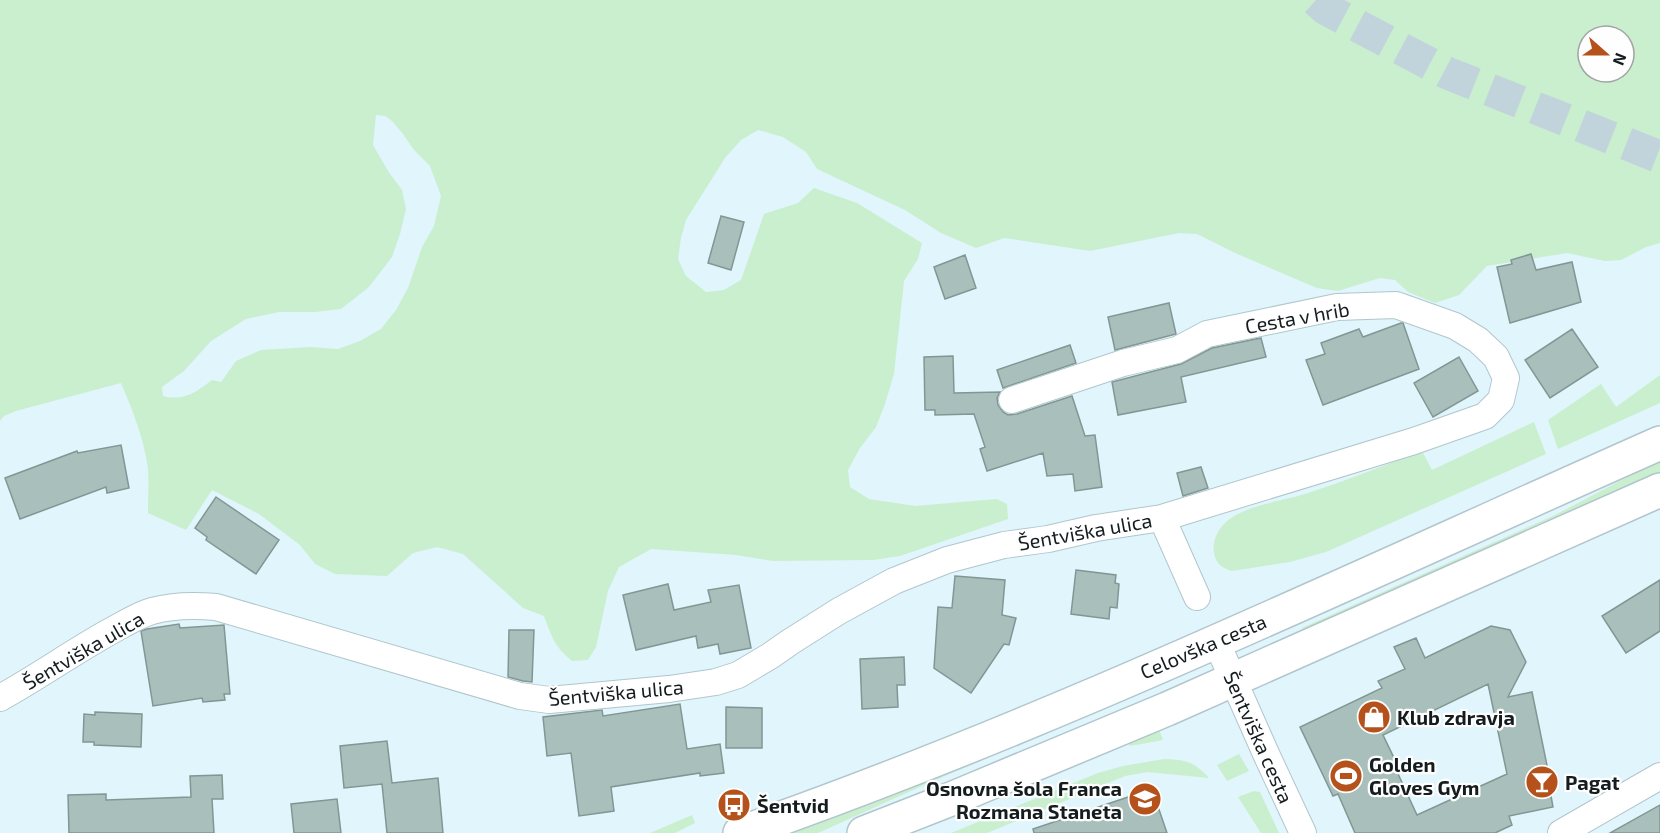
<svg xmlns="http://www.w3.org/2000/svg" width="1660" height="833" font-family="'Exo 2',sans-serif">
<style>
.green{fill:#caefce;fill-rule:evenodd}
.building{fill:#a9bfbb;stroke:#829793;stroke-width:1.5;fill-rule:evenodd}
.lines{fill:none;stroke-linecap:round;stroke-linejoin:round}
.motorway-tunnel{stroke:#c1d4db;stroke-width:33;stroke-dasharray:33 16;stroke-linecap:butt}
.minor-casing{stroke:#b1c6cc;stroke-width:28}
.primary-casing{stroke:#b1c6cc;stroke-width:36}
.minor{stroke:#fff;stroke-width:26}
.primary{stroke:#fff;stroke-width:33}
.labels{text-anchor:middle;dominant-baseline:central;stroke-width:4.5;stroke-linejoin:round;paint-order:stroke}
.street-label{font-size:20px;fill:#141c1e;stroke:#fefefe}
.poi-label{font-size:20px;font-weight:bold;fill:#141c1e;stroke:#fefefe;text-anchor:start}
</style>
<rect width="100%" height="100%" fill="#e0f5fc"/>
<path class="green" d="M 0,0 L 1660,0 L 1660,243 L 1646,247 L 1621,260 L 1605,261 L 1567,253 L 1487,266 L 1459,295 L 1435,303 L 1408,292 L 1395,280 L 1380,278 L 1338,291 L 1317,288 L 1235,253 L 1197,234 L 1179,233 L 1090,251 L 1004,238 L 976,248 L 941,233 L 905,210 L 817,169 L 806,152 L 783,137 L 758,130 L 741,140 L 725,158 L 686,220 L 681,238 L 678,259 L 686,276 L 706,292 L 724,290 L 741,280 L 764,214 L 798,203 L 814,188 L 857,203 L 922,243 L 918,259 L 904,281 L 894,374 L 885,404 L 876,427 L 860,448 L 848,470 L 850,487 L 869,499 L 915,506 L 997,499 L 1007,504 L 1008,519 L 900,556 L 873,560 L 773,561 L 736,555 L 651,549 L 619,567 L 608,591 L 596,647 L 588,660 L 572,661 C 554,646 552,637 544,616 L 523,608 L 463,554 L 437,547 L 413,553 L 387,576 L 335,574 L 315,564 L 300,545 L 259,514 L 212,490 L 186,530 L 148,513 C 148,498 149,484 148,469 C 144,439 133,411 121,383 L 16,411 L 4,416 L 0,421 ZM 1588,36 L 1624,36 L 1624,72 L 1588,72 ZM 376,115 L 385,116 L 392,121 L 403,134 L 414,150 L 430,166 L 441,196 L 434,226 L 422,247 L 408,288 L 396,310 L 381,329 L 360,341 L 338,349 L 310,347 L 261,350 L 236,361 L 221,382 L 212,380 C 195,393 184,401 163,396 L 162,387 L 184,371 L 211,341 L 246,319 L 279,312 L 315,312 L 341,309 L 369,287 L 392,257 L 400,234 L 406,209 L 402,190 L 388,171 L 373,145 Z
M 1660,375 L 1660,403 L 1558,449 L 1548,420 L 1601,384 L 1616,407 Z
M 1534,422 L 1546,454 L 1326,552 L 1290,562 L 1232,571 C 1222,568 1216,564 1214,553 C 1212,543 1217,531 1224,524 C 1241,506 1282,501 1305,494 C 1345,481 1383,466 1422,451 L 1432,470 Z
M 1660,460 L 1660,474 L 1304,632 L 1302,628 L 1555,515 Z
M 1141,688 L 1143,692 L 933,781 L 818,833 L 783,833 Z
M 1158,727 L 1163,740 L 1130,746 L 1127,740 Z
M 1239,754 L 1249,771 L 1227,781 L 1217,765 Z
M 1164,759 C 1187,760 1193,761 1209,778 L 1147,772 L 1125,776 L 987,833 L 951,833 L 1098,773 L 1123,766 Z
M 1254,791 L 1260,792 L 1279,833 L 1261,833 L 1238,797 Z
M 692,815 L 695,823 L 675,833 L 650,833 Z"/>
<path class="building" d="M 721,216 L 744,222 L 731,270 L 708,263 Z
M 1531,254 L 1536,270 L 1572,262 L 1581,302 L 1510,323 L 1497,267 L 1512,264 L 1511,260 Z
M 965,255 L 976,288 L 945,299 L 934,267 Z
M 1169,303 L 1176,334 L 1115,350 L 1108,317 Z
M 1401,323 L 1403,323 L 1419,369 L 1323,405 L 1306,360 L 1325,354 L 1321,343 L 1359,329 L 1363,337 Z
M 1572,329 L 1598,367 L 1550,398 L 1525,360 Z
M 1261,338 L 1266,357 L 1181,377 L 1186,402 L 1118,415 L 1112,382 L 1181,364 L 1212,348 Z
M 1070,345 L 1076,363 L 1003,388 L 997,370 Z
M 953,356 L 954,393 L 1000,392 L 997,398 L 998,405 L 1003,412 L 1008,415 L 1017,414 L 1072,396 L 1085,436 L 1095,435 L 1102,487 L 1075,491 L 1073,474 L 1047,476 L 1043,453 L 987,471 L 980,449 L 985,447 L 974,414 L 935,415 L 935,410 L 925,410 L 924,357 Z
M 1459,357 L 1478,391 L 1433,417 L 1414,383 Z
M 121,445 L 129,488 L 107,493 L 106,487 L 20,519 L 5,478 L 77,451 L 78,453 Z
M 1201,467 L 1208,488 L 1183,496 L 1177,473 Z
M 216,497 L 279,540 L 256,574 L 206,540 L 207,537 L 195,528 Z
M 1076,570 L 1116,575 L 1115,583 L 1119,584 L 1117,608 L 1110,607 L 1109,619 L 1071,614 Z
M 955,576 L 1005,580 L 1002,615 L 1016,618 L 1009,645 L 1004,644 L 971,693 L 934,668 L 938,607 L 952,608 Z
M 1660,580 L 1660,631 L 1626,653 L 1602,616 Z
M 668,584 L 674,610 L 711,602 L 708,590 L 739,585 L 751,648 L 720,654 L 718,644 L 698,648 L 696,636 L 636,650 L 623,595 Z
M 179,624 L 180,628 L 224,625 L 230,694 L 224,694 L 225,700 L 203,702 L 202,698 L 153,706 L 141,631 L 147,629 Z
M 1491,626 L 1510,630 L 1526,662 L 1508,697 L 1532,692 L 1551,785 L 1549,785 L 1553,807 L 1509,816 L 1512,825 L 1495,833 L 1355,833 L 1338,794 L 1333,796 L 1300,727 L 1382,688 L 1378,681 L 1405,669 L 1394,647 L 1416,638 L 1425,658 ZM 1488,684 L 1507,774 L 1417,815 L 1394,765 L 1397,764 L 1383,735 Z
M 509,630 L 534,630 L 532,682 L 523,681 L 508,677 Z
M 904,657 L 905,685 L 897,685 L 898,707 L 862,709 L 860,659 Z
M 680,704 L 687,749 L 720,744 L 724,773 L 700,776 L 700,773 L 611,787 L 614,811 L 579,816 L 571,753 L 547,756 L 543,717 L 602,710 L 603,716 Z
M 726,707 L 762,708 L 762,748 L 726,748 Z
M 95,712 L 142,714 L 141,747 L 94,745 L 94,742 L 83,742 L 84,714 L 95,715 Z
M 387,741 L 392,783 L 438,778 L 443,833 L 387,833 L 382,784 L 344,788 L 340,746 Z
M 222,775 L 223,799 L 212,799 L 214,833 L 69,833 L 68,795 L 106,794 L 106,800 L 191,797 L 190,776 Z
M 1152,789 L 1167,833 L 1034,833 L 1033,829 Z
M 337,799 L 341,833 L 294,833 L 291,804 Z
M 1660,805 L 1660,833 L 1610,833 Z"/>
<g class="lines">
<path class="motorway-tunnel" d="M 1316,0 L 1326,9 L 1447,73 L 1660,157"/>
<defs>
<path id="minor" d="M 1162,518 L 1197,597
M 1216,641 L 1267,756 L 1303,833
M 0,698 C 38,677 73,652 111,631 C 124,624 138,615 152,611 C 173,605 194,605 216,607 L 520,696 L 549,700 L 669,689 L 716,682 L 738,675 L 770,656 L 790,642 L 839,611 L 894,581 L 947,560 L 1004,545 L 1048,539 L 1096,528 L 1162,518 L 1414,441 L 1485,416 L 1501,400 L 1506,378 L 1496,357 L 1478,340 L 1455,326 L 1396,305 L 1337,307 L 1207,334 L 1177,350 L 1123,363 L 1012,400
M 1561,833 L 1660,776"/>
<path id="primary" d="M 740,833 C 1054,723 1355,578 1660,443
M 864,833 L 951,799 L 1167,709 L 1660,490"/>
</defs>
<use href="#minor" class="minor-casing"/>
<use href="#primary" class="primary-casing"/>
<use href="#minor" class="minor"/>
<use href="#primary" class="primary"/>
</g>
<defs>
<symbol id="shop-disc" viewBox="-11 -11 22 22"><circle r="9.5" fill="#b5511a" stroke="#fefefe"/><path d="M-5-2.5h2.3a2.7 3.5 0 0 1 5.4 0H5L5.5 6h-11ZM-1.5-2.5h3a1.5 2.3 0 0 0-3 0Z" fill="#fff"/></symbol>
<symbol id="stadium-disc" viewBox="-11 -11 22 22"><circle r="9.5" fill="#b5511a" stroke="#fefefe"/><path d="M0-5a6.5 5 0 1 0 0 10a6.5 5 0 1 0 0-10ZM-3.5-1.8h7v3.6h-7Z" fill="#fff"/></symbol>
<symbol id="bar-disc" viewBox="-11 -11 22 22"><circle r="9.5" fill="#b5511a" stroke="#fefefe"/><path d="M-6-5H6L.8 .8V4.5H3.5V6h-7V4.5H-.8V.8Z" fill="#fff"/></symbol>
<symbol id="school-disc" viewBox="-11 -11 22 22"><circle r="9.5" fill="#b5511a" stroke="#fefefe"/><path d="M0-5L7-2L0 1L-7-2ZM-4 1L0 2.5L4 1V4Q0 6-4 4Z" fill="#fff"/></symbol>
<symbol id="bus-disc" viewBox="-11 -11 22 22"><circle r="9.5" fill="#b5511a" stroke="#fefefe"/><path d="M-5-6H5V4H4V6H2V4H-2V6H-4V4H-5ZM-3.5-4V0h7V-4ZM-3.5 1.2v1.5H-2V1.2ZM2 1.2v1.5H3.5V1.2Z" fill="#fff"/></symbol>
</defs>
<g fill-rule="evenodd">
<use href="#shop-disc" x="1355" y="698" width="38" height="38"/>
<use href="#stadium-disc" x="1327" y="757" width="38" height="38"/>
<use href="#bar-disc" x="1523" y="763" width="38" height="38"/>
<use href="#school-disc" x="1126" y="780" width="38" height="38"/>
<use href="#bus-disc" x="715" y="786" width="38" height="38"/>
</g>
<g class="labels">
<g class="street-label">
<text transform="translate(1297 317) rotate(-10)">Cesta v hrib</text>
<text transform="translate(1085 531) rotate(-10)">Šentviška ulica</text>
<text transform="translate(1203 646) rotate(-23)">Celovška cesta</text>
<text transform="translate(83 650) rotate(-30)">Šentviška ulica</text>
<text transform="translate(616 692) rotate(-5)">Šentviška ulica</text>
<text transform="translate(1259 737) rotate(66)">Šentviška cesta</text>
</g>
<g class="poi-label">
<text x="1397" y="717">Klub zdravja</text>
<text x="1369" y="764">Golden<tspan x="1369" dy="23">Gloves Gym</tspan></text>
<text x="1565" y="782">Pagat</text>
<text x="1122" y="788" text-anchor="end">Osnovna šola Franca<tspan x="1122" dy="23">Rozmana Staneta</tspan></text>
<text x="757" y="805">Šentvid</text>
</g>
</g>
<g transform="translate(1606 54) rotate(111)"><circle r="28" fill="#fefefe" stroke="#a0a4a4" stroke-width="1.5"/>
<path d="M0-4.5L10 22L0 15L-10 22Z" fill="#b5511a"/>
<text y="-9" font-size="16" font-weight="bold" text-anchor="middle" fill="#141c1e">N</text>
</g>
</svg>
